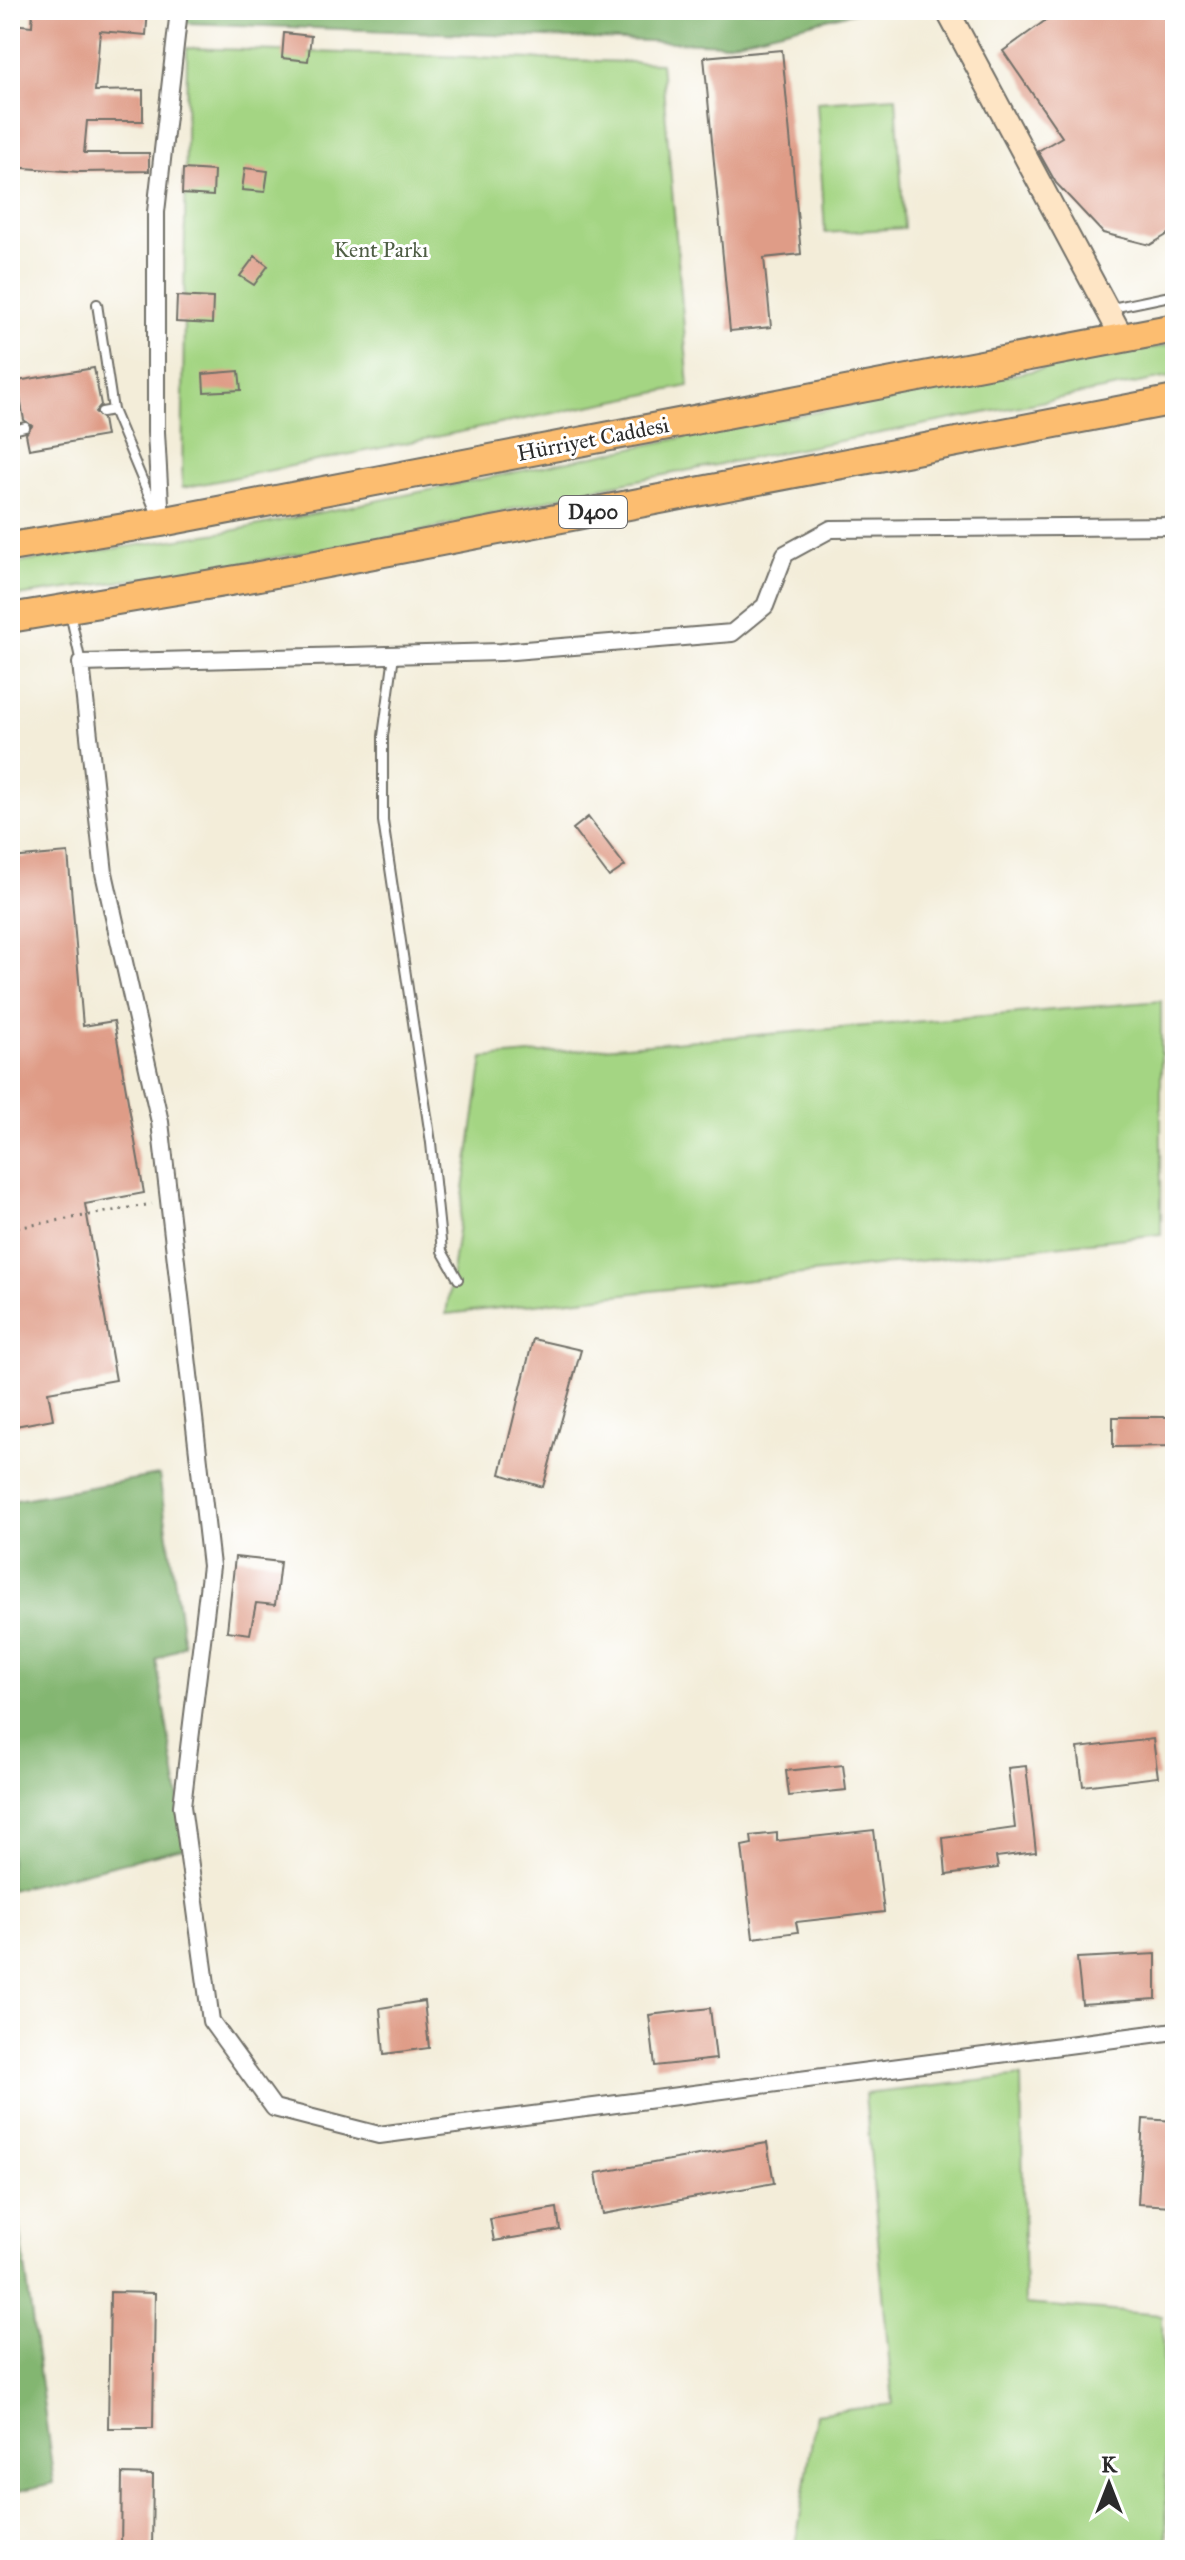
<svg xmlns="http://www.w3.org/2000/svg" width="1185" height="2560" font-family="'IM FELL Great Primer',serif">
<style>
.green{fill:#a4d583;stroke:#688057;stroke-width:2}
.forest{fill:#83b671;stroke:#57704e;stroke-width:2}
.building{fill:#df9c87}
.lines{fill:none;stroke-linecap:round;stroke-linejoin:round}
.lane-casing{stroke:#716f68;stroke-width:12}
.street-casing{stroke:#716f68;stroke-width:20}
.secondary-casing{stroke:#716f68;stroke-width:26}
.highway-casing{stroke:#716f68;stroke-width:32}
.path{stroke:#716f68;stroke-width:3;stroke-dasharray:2 6;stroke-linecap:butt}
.lane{stroke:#fff;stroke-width:8}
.street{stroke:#fff;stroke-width:16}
.secondary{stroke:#fee5c5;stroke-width:22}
.highway{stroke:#fcbd6f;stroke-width:28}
.labels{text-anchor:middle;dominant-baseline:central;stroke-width:6;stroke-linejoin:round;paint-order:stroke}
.shield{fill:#fff;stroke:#6b6b6b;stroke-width:2}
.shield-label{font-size:20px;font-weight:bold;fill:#2b2b2b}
.park-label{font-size:22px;fill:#4f5e45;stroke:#fff}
.street-label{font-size:22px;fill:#2b2b2b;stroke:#fff}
</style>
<rect width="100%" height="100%" fill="#fff"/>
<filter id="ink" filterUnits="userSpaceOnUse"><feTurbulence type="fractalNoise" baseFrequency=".0125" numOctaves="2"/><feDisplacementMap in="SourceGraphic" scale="16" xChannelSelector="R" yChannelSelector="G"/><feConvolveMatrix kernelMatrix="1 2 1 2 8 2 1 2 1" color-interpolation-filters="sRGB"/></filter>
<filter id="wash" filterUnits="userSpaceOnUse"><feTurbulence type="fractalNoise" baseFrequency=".006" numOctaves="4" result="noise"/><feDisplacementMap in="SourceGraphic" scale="32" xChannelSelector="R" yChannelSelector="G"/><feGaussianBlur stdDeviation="1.8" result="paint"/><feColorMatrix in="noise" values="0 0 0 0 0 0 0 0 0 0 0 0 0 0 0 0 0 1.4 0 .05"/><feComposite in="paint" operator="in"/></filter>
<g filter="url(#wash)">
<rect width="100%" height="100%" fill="#f3edd9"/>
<path class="green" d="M 187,48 L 661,63 L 689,386 L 182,488 Z
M 896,97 L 904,228 L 825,233 L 817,102 Z
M 1175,344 L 1175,376 L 597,488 L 411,534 L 222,567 L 10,597 L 10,564 L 226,532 L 690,436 Z
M 1161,1001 L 1161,1234 L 446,1314 L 483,1058 Z
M 1021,2076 L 1025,2304 L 1162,2315 L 1167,2550 L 795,2550 L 816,2414 L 893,2404 L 865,2094 Z"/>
<path class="forest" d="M 185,10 L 864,10 L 725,44 L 186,23 Z
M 159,1475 L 184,1645 L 156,1660 L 187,1847 L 10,1890 L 10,1501 Z
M 10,2153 L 54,2483 L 10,2493 Z"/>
<g id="blocks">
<path class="building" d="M 33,10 L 148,10 L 146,35 L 100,31 L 95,91 L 143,90 L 143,121 L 87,121 L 84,153 L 149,153 L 149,171 L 80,172 L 10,167 L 10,24 L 32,26 Z
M 1060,10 L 1094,10 L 1099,14 L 1106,10 L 1160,10 L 1175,35 L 1175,230 L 1150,245 L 1103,233 L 1056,183 L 1038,151 L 1062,137 L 1003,51 Z
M 284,33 L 311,36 L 308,61 L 282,58 Z
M 782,50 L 801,254 L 764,258 L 771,327 L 730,331 L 704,57 Z
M 245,168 L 268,171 L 265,192 L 242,190 Z
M 183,169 L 214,171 L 213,196 L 182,194 Z
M 255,256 L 268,266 L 254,285 L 240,276 Z
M 177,296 L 213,298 L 212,324 L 176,322 Z
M 94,368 L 101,405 L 95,412 L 103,419 L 106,436 L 29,449 L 26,434 L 32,426 L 24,420 L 17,381 Z
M 239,371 L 241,390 L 204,392 L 203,374 Z
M 588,817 L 625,866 L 609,877 L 573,829 Z
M 68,853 L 83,1026 L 114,1021 L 144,1193 L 85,1204 L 116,1380 L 48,1392 L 53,1419 L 10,1427 L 10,858 Z
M 533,1339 L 581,1350 L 543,1487 L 500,1474 Z
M 1113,1417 L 1173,1417 L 1173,1446 L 1113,1447 Z
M 235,1557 L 280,1562 L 275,1605 L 256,1603 L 250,1634 L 227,1631 Z
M 1153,1739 L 1158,1777 L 1083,1786 L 1078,1748 Z
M 843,1765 L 846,1790 L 789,1796 L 786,1771 Z
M 1026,1766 L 1036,1852 L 996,1857 L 998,1868 L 946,1875 L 943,1838 L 1015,1828 L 1008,1768 Z
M 874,1830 L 884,1912 L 796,1922 L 798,1932 L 753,1938 L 742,1846 L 752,1844 L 751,1836 L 777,1833 L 777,1841 Z
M 1156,1954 L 1156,1999 L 1082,2004 L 1077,1958 Z
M 424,2001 L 429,2048 L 384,2054 L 380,2008 Z
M 710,2008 L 716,2059 L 655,2066 L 649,2015 Z
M 1143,2119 L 1175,2121 L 1173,2206 L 1138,2204 Z
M 767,2143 L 774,2183 L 603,2214 L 596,2173 Z
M 557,2208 L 560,2230 L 494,2241 L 490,2219 Z
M 110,2292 L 155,2293 L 153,2428 L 108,2428 Z
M 122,2474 L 153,2475 L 152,2550 L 121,2550 Z"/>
</g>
</g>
<g filter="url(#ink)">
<use href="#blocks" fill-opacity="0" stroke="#716f68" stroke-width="2"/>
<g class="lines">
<defs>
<path id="lane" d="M 97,304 L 113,410
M 1107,309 L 1175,295
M 102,412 L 113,410 L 157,515
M 10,431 L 25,427
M 70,613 L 81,663
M 394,655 L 383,736 L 383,821 L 431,1143 L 442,1251 L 458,1279"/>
<path id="street" d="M 161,522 L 156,432 L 156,212 L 179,10
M 1175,526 L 831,529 L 785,554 L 765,606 L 732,633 L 501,652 L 81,663 L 104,873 L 160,1122 L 211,1566 L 182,1806 L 211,2021 L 274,2108 L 379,2135 L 1175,2031"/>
<path id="secondary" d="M 947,10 L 1122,337"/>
<path id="highway" d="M 10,547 L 161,522 L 1175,328
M 10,618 L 254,577 L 1175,400"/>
</defs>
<use href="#lane" class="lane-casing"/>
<use href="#street" class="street-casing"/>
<use href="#secondary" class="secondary-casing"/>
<use href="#highway" class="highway-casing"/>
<path class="path" d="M 10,1229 L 152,1204"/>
<use href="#lane" class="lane"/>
<use href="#street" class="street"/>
<use href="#secondary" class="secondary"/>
<use href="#highway" class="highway"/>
</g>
</g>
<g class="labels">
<rect class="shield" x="559" y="496" width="68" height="32" rx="6"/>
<g class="shield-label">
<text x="593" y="512">D400</text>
</g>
<g class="park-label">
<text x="381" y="249">Kent Parkı</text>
</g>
<g class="street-label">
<text transform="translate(593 439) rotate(-11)">Hürriyet Caddesi</text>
</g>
</g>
<rect width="1185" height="2560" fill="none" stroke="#fff" stroke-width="40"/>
<g transform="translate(1109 2484)" stroke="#ffffff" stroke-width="6" paint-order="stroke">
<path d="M0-6L14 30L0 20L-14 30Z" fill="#2b2b2b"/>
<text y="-12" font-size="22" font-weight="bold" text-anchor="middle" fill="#2b2b2b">K</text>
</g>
</svg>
